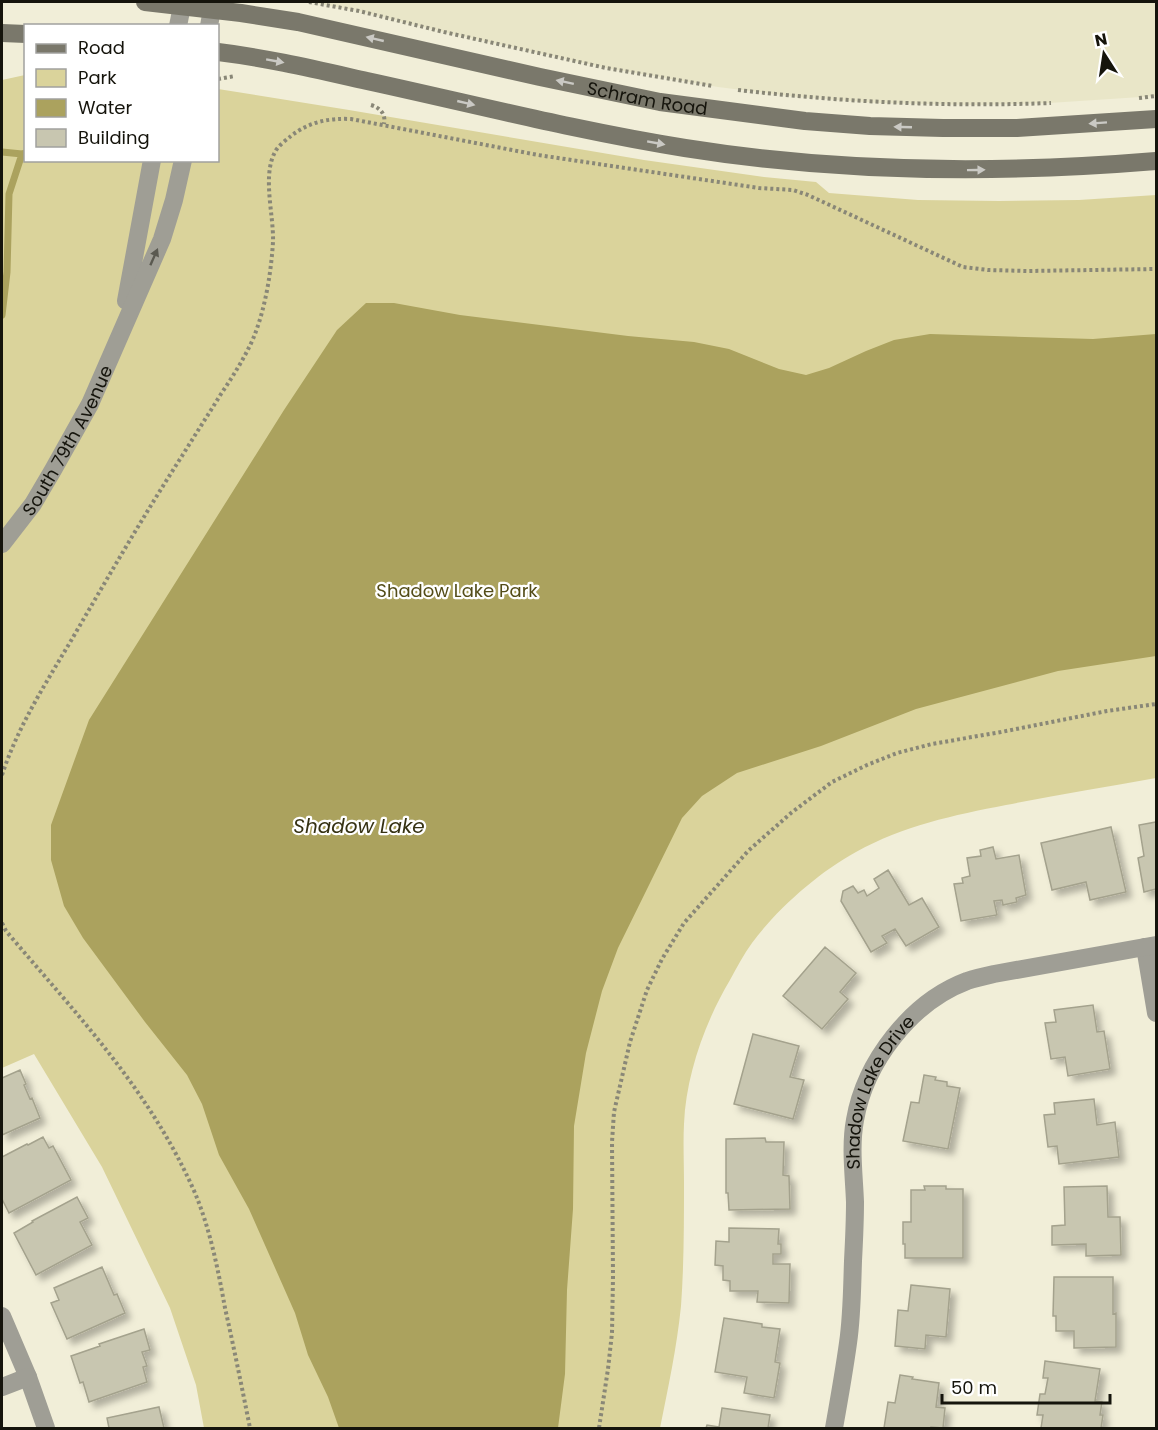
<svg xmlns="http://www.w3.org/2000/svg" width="1158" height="1430" font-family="Poppins,sans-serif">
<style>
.built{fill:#e9e6c8}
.green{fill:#dad39b}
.water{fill:#aba25e}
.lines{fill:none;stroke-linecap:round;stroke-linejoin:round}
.stream{stroke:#aba25e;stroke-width:7}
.building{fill:#c8c6b0;stroke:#a4a28d;stroke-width:1.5;filter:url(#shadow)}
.path{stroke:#898777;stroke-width:4;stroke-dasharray:3 3;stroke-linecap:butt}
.street{stroke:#9f9e95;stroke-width:18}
.secondary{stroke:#7a786b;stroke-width:18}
.oneway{fill:#cac9c4}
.oneway2{fill:#5a5950}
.labels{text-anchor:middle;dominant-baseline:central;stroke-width:4.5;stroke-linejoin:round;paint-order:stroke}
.street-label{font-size:18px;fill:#15140c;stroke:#fff}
.park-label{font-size:18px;fill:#544d19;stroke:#fff}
.water-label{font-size:20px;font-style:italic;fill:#363213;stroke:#fff}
</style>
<defs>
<filter id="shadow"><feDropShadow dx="5.5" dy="5.5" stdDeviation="3" flood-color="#0004"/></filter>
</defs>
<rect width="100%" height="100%" fill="#f1eed8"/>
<path class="built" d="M 309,2 L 1156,2 L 1156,96 L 1049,103 L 977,105 L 878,103 L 798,97 L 718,87 L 606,68 L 444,32 L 359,11 Z"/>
<path class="green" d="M 25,75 L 26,160 L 218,160 L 218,89 L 349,110 L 644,160 L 764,177 L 816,182 L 829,193 L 918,200 L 999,201 L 1079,200 L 1156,195 L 1156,778 C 1106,787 1056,795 1006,805 C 954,815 903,826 856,852 C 819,872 777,909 752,943 C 744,954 737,967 730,980 C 705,1022 686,1075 684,1124 C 683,1143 684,1163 684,1182 C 684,1223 684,1265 681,1306 C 677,1346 668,1389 660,1428 L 204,1428 L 196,1385 L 170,1308 L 102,1167 L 34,1054 L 2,1068 L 2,80 Z"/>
<path class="water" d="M 366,303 L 394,303 L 460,315 L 628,336 L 694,342 L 729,349 L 779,369 L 806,375 L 829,368 L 866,351 L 894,340 L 930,334 L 1093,339 L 1156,334 L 1156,656 L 1058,671 L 916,709 L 821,746 L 737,773 L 702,796 L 682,818 L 618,948 L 602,991 L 586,1053 L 574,1126 L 573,1209 L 567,1290 L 565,1374 L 558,1428 L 339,1428 L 328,1397 L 308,1355 L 295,1313 L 249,1209 L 219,1155 L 202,1104 L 187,1075 L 145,1022 L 83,938 L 64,906 L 51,860 L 51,825 L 89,720 L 284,410 L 337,330 Z"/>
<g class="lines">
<path class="stream" d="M 2,152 L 22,154 L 26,153
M 2,315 L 7,272 L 9,194 L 22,154"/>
</g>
<path class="building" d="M 1156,822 L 1156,889 L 1144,892 L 1138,858 L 1144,856 L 1139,825 Z
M 1111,827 L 1126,892 L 1090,900 L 1086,882 L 1052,890 L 1041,843 Z
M 993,847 L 996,859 L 1019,855 L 1026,895 L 1016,898 L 1017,902 L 1003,905 L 1002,900 L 994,901 L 997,915 L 961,921 L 954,884 L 963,883 L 962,878 L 970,876 L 967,858 L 981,856 L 980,850 Z
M 888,870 L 909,905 L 922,898 L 939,927 L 906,946 L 895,929 L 882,936 L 887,943 L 871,952 L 841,901 L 843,891 L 853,886 L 858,893 L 864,890 L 867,896 L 879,888 L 874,879 Z
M 825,947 L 856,973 L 840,992 L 848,999 L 822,1029 L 783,996 Z
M 1093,1005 L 1097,1032 L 1104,1031 L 1110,1069 L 1068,1076 L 1065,1057 L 1051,1059 L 1045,1023 L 1056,1022 L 1054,1010 Z
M 753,1034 L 799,1046 L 790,1077 L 804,1080 L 793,1119 L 734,1104 Z
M 20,1070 L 26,1084 L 24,1085 L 30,1099 L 32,1098 L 40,1118 L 2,1135 L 2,1078 Z
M 924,1075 L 936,1077 L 935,1080 L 947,1082 L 947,1086 L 960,1088 L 948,1149 L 903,1141 L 911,1102 L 919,1103 Z
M 1094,1099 L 1097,1125 L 1115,1122 L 1119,1157 L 1059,1164 L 1057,1146 L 1048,1147 L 1044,1115 L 1055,1114 L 1054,1103 Z
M 43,1137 L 49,1148 L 53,1146 L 71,1180 L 9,1213 L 2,1199 L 2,1157 L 27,1144 L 28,1145 Z
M 765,1138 L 766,1142 L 784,1142 L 783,1175 L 789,1176 L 790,1209 L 729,1210 L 728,1193 L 726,1193 L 726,1139 Z
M 924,1186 L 946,1186 L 946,1189 L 963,1189 L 963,1258 L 905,1258 L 905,1244 L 903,1244 L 903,1222 L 911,1222 L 911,1190 L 925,1190 Z
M 1107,1186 L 1108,1217 L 1120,1217 L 1121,1255 L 1086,1256 L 1086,1244 L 1052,1245 L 1052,1226 L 1065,1225 L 1064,1187 Z
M 77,1197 L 88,1218 L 80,1222 L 92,1245 L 36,1275 L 14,1233 L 33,1222 L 32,1221 Z
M 729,1228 L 779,1229 L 778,1244 L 781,1244 L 781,1254 L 773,1254 L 773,1264 L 790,1264 L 789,1303 L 757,1302 L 758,1291 L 730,1291 L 730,1281 L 723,1280 L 723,1266 L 715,1265 L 716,1241 L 729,1242 Z
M 102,1267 L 114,1295 L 117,1294 L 125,1313 L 67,1339 L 51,1303 L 59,1300 L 54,1288 Z
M 1054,1277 L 1113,1277 L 1113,1314 L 1116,1313 L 1116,1347 L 1074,1348 L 1074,1331 L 1056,1331 L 1056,1316 L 1053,1316 Z
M 911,1285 L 950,1289 L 946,1337 L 926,1335 L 925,1349 L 895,1346 L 898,1310 L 908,1311 Z
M 724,1318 L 762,1324 L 762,1327 L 780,1329 L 775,1362 L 780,1363 L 774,1398 L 744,1393 L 747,1377 L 715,1372 Z
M 144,1329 L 150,1350 L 142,1352 L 147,1366 L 143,1367 L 147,1382 L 89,1402 L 83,1382 L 80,1383 L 71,1356 L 100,1346 L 99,1344 Z
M 1045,1361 L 1100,1369 L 1095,1401 L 1102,1402 L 1100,1415 L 1103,1415 L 1101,1428 L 1041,1428 L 1043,1415 L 1037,1415 L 1040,1394 L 1045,1394 L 1048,1378 L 1043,1378 Z
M 900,1375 L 913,1377 L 912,1379 L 939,1383 L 936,1407 L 945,1408 L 943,1428 L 931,1427 L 931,1428 L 884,1428 L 888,1402 L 895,1403 Z
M 159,1407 L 164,1428 L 109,1428 L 107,1418 Z
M 722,1408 L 770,1415 L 768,1428 L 706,1428 L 707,1425 L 719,1427 Z"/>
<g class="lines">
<path class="path" d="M 309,2 L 359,11 L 444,32 L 606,68 L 713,86
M 218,79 L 235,76
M 738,90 C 843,102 946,107 1051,103
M 1139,98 L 1156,96
M 371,105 C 381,108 386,115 384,124
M 2,775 C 18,726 46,683 72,639 C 108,577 144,515 182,456 C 195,435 208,415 221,394 C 233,376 244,359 253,339 C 265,310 271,274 273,242 C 274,216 262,176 275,152 C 278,146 286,140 291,136 C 309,122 328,118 351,119 L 538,155 L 759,188 L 793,190 L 808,195 L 963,267 L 988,270 L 1028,271 L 1156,269
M 2,923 L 6,931 C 77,1015 150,1090 195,1193 C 210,1229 218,1269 225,1308 C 234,1348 242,1388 250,1428
M 599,1428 L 608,1369 L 612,1333 L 613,1277 L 612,1142 L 614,1112 L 630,1042 L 647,990 L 662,959 L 684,923 L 748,851 L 791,813 L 832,782 L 867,765 L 897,753 L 932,744 L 1001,732 L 1107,711 L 1156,704"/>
<g class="street">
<path d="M 178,26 L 182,6"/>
<path d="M 209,26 L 212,9"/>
<path d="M 126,301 L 152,160"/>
<path id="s1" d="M 2,544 L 33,504 L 53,470 L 90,404 L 162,239 L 174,200 L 183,160"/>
<path d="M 1145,947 L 1156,1013"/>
<path d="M 2,1316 L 28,1377 L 46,1428"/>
<path d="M 2,1387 L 28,1377"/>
<path id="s2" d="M 834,1428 C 839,1400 844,1372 848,1343 C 852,1316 852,1289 853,1261 C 854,1242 855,1222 855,1202 C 854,1175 850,1147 855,1120 C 865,1062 911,1002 967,981 C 976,978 985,976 994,974 L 1156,945"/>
</g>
<g class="secondary">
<path id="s3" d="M 145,2 L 241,13 L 298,22 L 540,77 L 660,102 L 805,121 L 870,126 L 943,128 L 1017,128 L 1156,119"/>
<path d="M 2,33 L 26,34"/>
<path d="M 218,52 C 268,58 318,70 367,81 C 473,104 578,131 685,148 C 841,173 999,174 1156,161"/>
</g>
</g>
<defs><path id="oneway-solid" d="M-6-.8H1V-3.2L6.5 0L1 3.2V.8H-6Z" transform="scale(1.5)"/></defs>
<g class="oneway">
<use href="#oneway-solid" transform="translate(375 39) rotate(-167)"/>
<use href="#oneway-solid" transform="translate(275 61) rotate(10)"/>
<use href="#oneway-solid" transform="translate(565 82) rotate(-168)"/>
<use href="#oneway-solid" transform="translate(466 103) rotate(13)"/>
<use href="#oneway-solid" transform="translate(1098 123) rotate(176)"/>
<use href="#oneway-solid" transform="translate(903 127) rotate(-178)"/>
<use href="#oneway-solid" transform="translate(656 143) rotate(10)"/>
<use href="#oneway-solid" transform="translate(976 170) rotate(-1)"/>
</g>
<use class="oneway2" href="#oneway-solid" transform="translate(154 257) rotate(-66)"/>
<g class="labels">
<g class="street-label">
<text stroke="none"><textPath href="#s3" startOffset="512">Schram Road</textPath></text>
<text stroke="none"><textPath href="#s1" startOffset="123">South 79th Avenue</textPath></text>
<text stroke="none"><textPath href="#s2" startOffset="344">Shadow Lake Drive</textPath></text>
</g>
<g class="park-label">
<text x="457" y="590">Shadow Lake Park</text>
</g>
<g class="water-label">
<text x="359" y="826">Shadow Lake</text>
</g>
</g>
<rect width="1158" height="1430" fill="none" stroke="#15140c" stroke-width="6"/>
<rect x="24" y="24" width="195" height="138" fill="#ffffff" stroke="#a1a19e" stroke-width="1.5"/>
<rect x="36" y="44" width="30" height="9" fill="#7a786b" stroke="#a1a19e" stroke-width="1.5"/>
<text x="78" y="54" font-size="18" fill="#15140c">Road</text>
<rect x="36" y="69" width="30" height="18" fill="#dad39b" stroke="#a1a19e" stroke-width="1.5"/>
<text x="78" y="84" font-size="18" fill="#15140c">Park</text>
<rect x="36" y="99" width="30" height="18" fill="#aba25e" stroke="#a1a19e" stroke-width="1.5"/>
<text x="78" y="114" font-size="18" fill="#15140c">Water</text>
<rect x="36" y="129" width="30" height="18" fill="#c8c6b0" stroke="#a1a19e" stroke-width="1.5"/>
<text x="78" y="144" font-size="18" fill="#15140c">Building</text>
<g transform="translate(1104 54) rotate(348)" stroke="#ffffff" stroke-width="4.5" paint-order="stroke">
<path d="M0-4.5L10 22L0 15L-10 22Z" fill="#15140c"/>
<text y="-9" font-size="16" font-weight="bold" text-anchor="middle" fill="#15140c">N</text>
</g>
<path d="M942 1394v9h168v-9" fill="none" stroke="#15140c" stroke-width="3"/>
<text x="951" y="1394" font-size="18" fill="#15140c" stroke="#ffffff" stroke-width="4.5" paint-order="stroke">50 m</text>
</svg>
